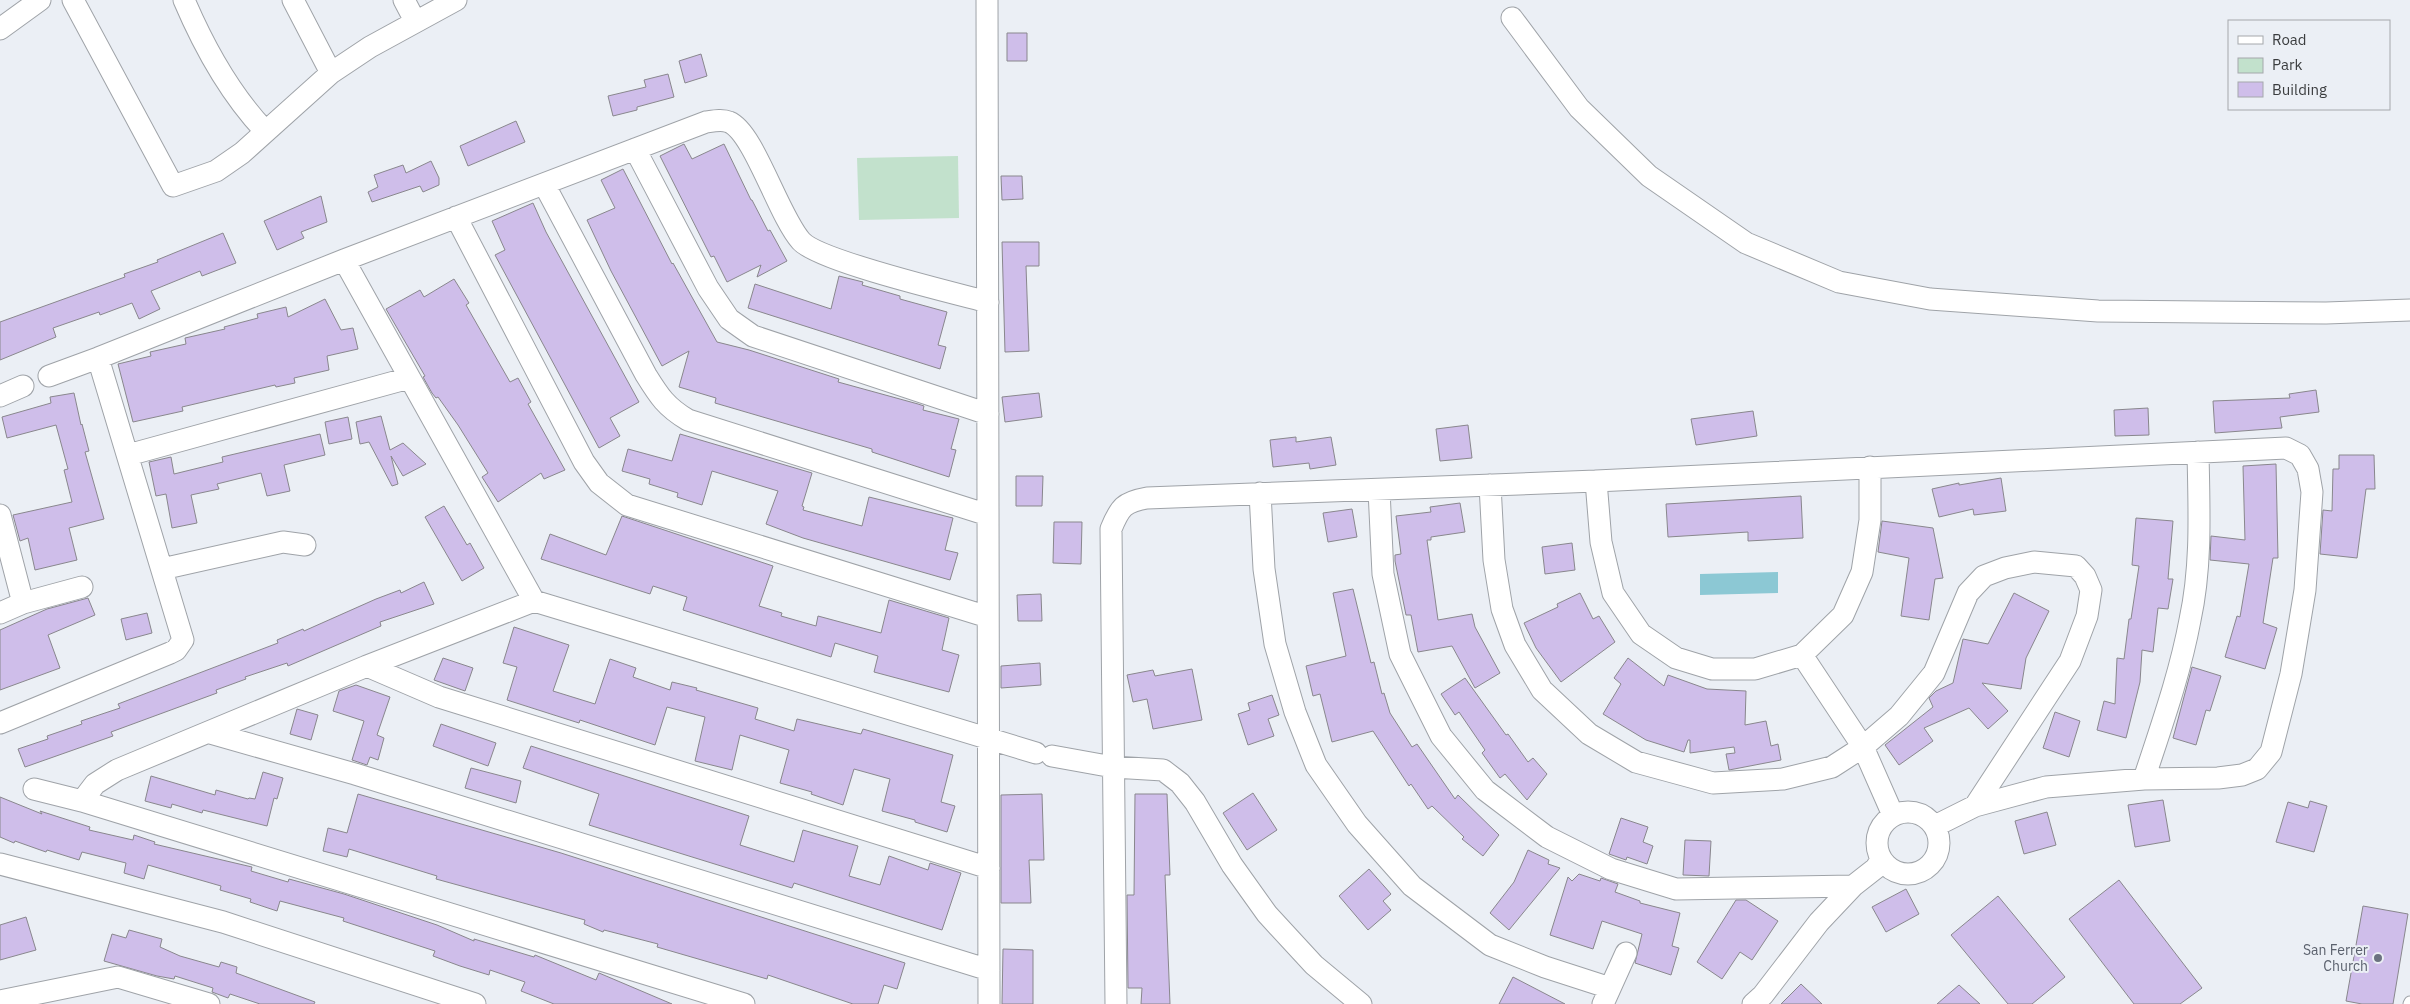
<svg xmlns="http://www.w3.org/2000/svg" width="2410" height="1004" font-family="'IBM Plex Sans',sans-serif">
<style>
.green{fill:#c2e1cc}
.water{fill:#8cc8d4}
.building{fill:#cfbeea;stroke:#89878d}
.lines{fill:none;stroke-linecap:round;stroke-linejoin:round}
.lane-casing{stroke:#9fa3a8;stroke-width:13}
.street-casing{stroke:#9fa3a8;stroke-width:23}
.lane{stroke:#fff;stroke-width:11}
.street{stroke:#fff;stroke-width:21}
.worship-dot{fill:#6b7280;stroke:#ebeff5;stroke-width:2}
.labels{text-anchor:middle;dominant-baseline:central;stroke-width:4;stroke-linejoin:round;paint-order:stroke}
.worship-label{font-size:14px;fill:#5b616d;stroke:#ebeff5;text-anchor:end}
</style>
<rect width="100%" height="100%" fill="#ebeff5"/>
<path class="green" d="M 958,156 L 959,218 L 859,220 L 857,158 Z"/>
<path class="water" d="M 1778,572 L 1778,593 L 1700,595 L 1700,574 Z"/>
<path class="building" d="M 1007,33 L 1027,33 L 1027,61 L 1007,61 Z
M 701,54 L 707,76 L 685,83 L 679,61 Z
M 668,74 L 674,97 L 637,107 L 637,110 L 613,116 L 608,96 L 646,87 L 644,80 Z
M 516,121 L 525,142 L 468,166 L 460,146 Z
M 684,144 L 692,159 L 724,144 L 751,200 L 752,200 L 768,231 L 770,230 L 787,261 L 757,277 L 761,265 L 727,282 L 714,256 L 711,257 L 660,156 Z
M 431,161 L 439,178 L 439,185 L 423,192 L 420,186 L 372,202 L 368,192 L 378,187 L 374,175 L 403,165 L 406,173 Z
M 623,169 L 672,264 L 673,263 L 717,342 L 749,350 L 839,379 L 838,382 L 918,404 L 924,406 L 923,410 L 959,419 L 951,449 L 956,450 L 949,477 L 872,452 L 872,449 L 715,403 L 716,398 L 679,387 L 689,351 L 662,366 L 611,271 L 587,220 L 615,208 L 601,180 Z
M 1001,176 L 1022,176 L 1023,199 L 1002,200 Z
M 321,196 L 327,222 L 301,232 L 304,238 L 277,250 L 264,221 Z
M 533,203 L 546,232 L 639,402 L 610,418 L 620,436 L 599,448 L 495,255 L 505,250 L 492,221 Z
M 223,233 L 236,263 L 202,276 L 200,271 L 151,291 L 160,309 L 139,319 L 132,303 L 100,315 L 99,312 L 53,328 L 56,337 L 0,360 L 0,322 L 125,277 L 124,274 L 158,262 L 157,260 Z
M 1002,242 L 1039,242 L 1039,266 L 1026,266 L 1029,351 L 1005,352 Z
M 839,276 L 863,282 L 862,285 L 900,296 L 900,299 L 947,312 L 938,345 L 946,347 L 940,369 L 748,308 L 755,284 L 831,309 Z
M 454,279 L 469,303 L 466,305 L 510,382 L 518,378 L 531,402 L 528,404 L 565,470 L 544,479 L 541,473 L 498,502 L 482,477 L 488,473 L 458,425 L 438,397 L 436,398 L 432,393 L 423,377 L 425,376 L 386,309 L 420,290 L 424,297 Z
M 325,299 L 341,330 L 353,328 L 358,349 L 327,356 L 329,370 L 294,378 L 295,383 L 276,387 L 275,385 L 182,407 L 183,411 L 133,422 L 118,364 L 151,356 L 150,352 L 186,344 L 185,338 L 225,329 L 224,327 L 258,318 L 257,314 L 286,307 L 288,317 Z
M 2316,390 L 2319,412 L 2280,417 L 2282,428 L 2215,433 L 2213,401 L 2290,398 L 2289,394 Z
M 74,393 L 81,425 L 82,424 L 89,451 L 85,452 L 104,519 L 69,528 L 77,560 L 35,570 L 28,538 L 20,541 L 13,515 L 72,502 L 64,470 L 68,469 L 56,425 L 7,438 L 2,417 L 51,403 L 50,397 Z
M 1039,393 L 1042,417 L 1005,422 L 1002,397 Z
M 2148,408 L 2149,435 L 2115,436 L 2114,410 Z
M 1753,411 L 1757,436 L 1696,445 L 1691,419 Z
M 381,416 L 390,450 L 403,443 L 426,464 L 403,476 L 391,456 L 398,484 L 392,486 L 369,442 L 360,444 L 356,422 Z
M 348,417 L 352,439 L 329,444 L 325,422 Z
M 1468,425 L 1472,458 L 1440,461 L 1436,429 Z
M 320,434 L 325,455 L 284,465 L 290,491 L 267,496 L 261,473 L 217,484 L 219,489 L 191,495 L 197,523 L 172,528 L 166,494 L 156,496 L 149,462 L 171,457 L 174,474 L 223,462 L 222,457 Z
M 680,434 L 812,473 L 802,506 L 804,507 L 803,510 L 862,526 L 869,497 L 953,518 L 945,550 L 958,553 L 950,580 L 803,538 L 766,524 L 778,491 L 712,471 L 702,505 L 677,497 L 678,493 L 649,484 L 650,479 L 622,471 L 628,449 L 672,461 Z
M 1296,437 L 1296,442 L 1331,437 L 1336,465 L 1310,469 L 1309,463 L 1273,467 L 1270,440 Z
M 2339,455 L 2374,455 L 2375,489 L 2366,489 L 2357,558 L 2320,554 L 2323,510 L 2332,511 L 2333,469 L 2339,469 Z
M 2276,464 L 2278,558 L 2273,558 L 2263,623 L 2277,628 L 2265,669 L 2225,657 L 2237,616 L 2240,617 L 2249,564 L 2210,560 L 2211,536 L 2245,540 L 2243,466 Z
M 1016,476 L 1043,476 L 1042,506 L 1016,506 Z
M 2001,478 L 2006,511 L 1974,515 L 1973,509 L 1939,517 L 1932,489 L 1959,483 L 1959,485 Z
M 1801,496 L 1803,538 L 1748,541 L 1748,532 L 1668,537 L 1666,504 Z
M 1460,503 L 1465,532 L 1431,537 L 1431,540 L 1427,540 L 1438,620 L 1472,614 L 1475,627 L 1500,673 L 1475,688 L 1452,646 L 1418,652 L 1411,615 L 1406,615 L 1395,561 L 1395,555 L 1401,554 L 1396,516 L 1431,512 L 1430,507 Z
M 444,506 L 467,545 L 470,543 L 484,568 L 462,581 L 425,517 Z
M 1352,509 L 1357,537 L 1328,542 L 1323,513 Z
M 622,516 L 773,566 L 759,606 L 782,613 L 781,616 L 816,626 L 818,616 L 881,633 L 889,600 L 949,618 L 942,650 L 959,655 L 949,692 L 874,672 L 878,656 L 835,643 L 831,657 L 683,610 L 687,597 L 653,586 L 650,594 L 541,559 L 550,534 L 606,555 Z
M 2136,518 L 2173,521 L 2168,579 L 2173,579 L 2168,609 L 2158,608 L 2153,652 L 2142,650 L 2140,682 L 2126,738 L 2097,730 L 2104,701 L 2115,704 L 2117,658 L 2124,659 L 2129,619 L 2131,619 L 2139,566 L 2132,565 Z
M 1882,521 L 1933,528 L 1943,578 L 1935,579 L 1929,620 L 1901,616 L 1909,558 L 1878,552 Z
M 1054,522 L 1082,522 L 1081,564 L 1053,563 Z
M 1572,543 L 1575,570 L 1545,574 L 1542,547 Z
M 424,582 L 434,604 L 380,622 L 381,626 L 288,666 L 287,663 L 245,677 L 246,679 L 216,690 L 217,693 L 111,732 L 113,736 L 25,767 L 18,749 L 48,739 L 47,736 L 82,724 L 81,721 L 120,708 L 118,704 L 278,643 L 277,640 L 303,629 L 304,631 L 376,599 L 400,590 L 401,593 Z
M 1353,589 L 1371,663 L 1374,662 L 1382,694 L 1384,693 L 1390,713 L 1412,747 L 1417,744 L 1455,799 L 1458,795 L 1499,835 L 1483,856 L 1462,839 L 1464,837 L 1432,806 L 1428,809 L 1411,784 L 1409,786 L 1373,731 L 1332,742 L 1320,694 L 1313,696 L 1306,666 L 1346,656 L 1333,593 Z
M 1580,593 L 1593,619 L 1599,616 L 1615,642 L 1561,682 L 1536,648 L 1524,623 L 1558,607 L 1557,604 Z
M 2014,593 L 2049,611 L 2026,658 L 2021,689 L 1982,683 L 2008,711 L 1988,729 L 1969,708 L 1924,728 L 1933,741 L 1899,765 L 1885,745 L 1933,707 L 1929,698 L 1936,691 L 1953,683 L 1963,639 L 1988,644 Z
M 1041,594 L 1042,621 L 1018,621 L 1017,595 Z
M 88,598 L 95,615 L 48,635 L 60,668 L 0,690 L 0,630 L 47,609 Z
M 147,613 L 152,633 L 126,640 L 121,619 Z
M 514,627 L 569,645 L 553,691 L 595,704 L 610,659 L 636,668 L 633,677 L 670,690 L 672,682 L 697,688 L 696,690 L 758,708 L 755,719 L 794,731 L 797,719 L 861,734 L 863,729 L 953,755 L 941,802 L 955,806 L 947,832 L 915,822 L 915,820 L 882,811 L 890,779 L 854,769 L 843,805 L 811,794 L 812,792 L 780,783 L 789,750 L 740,735 L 732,770 L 695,761 L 705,717 L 667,707 L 655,745 L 580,720 L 579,723 L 507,700 L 517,667 L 503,663 Z
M 443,658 L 473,668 L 465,691 L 434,680 Z
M 1628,658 L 1664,686 L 1668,675 L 1707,689 L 1746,691 L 1745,725 L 1766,721 L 1771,746 L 1778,744 L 1781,760 L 1729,770 L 1726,754 L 1735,753 L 1734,747 L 1690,753 L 1690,740 L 1688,740 L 1684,752 L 1646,740 L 1603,714 L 1621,684 L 1614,678 Z
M 1040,663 L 1041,685 L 1001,688 L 1001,666 Z
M 2192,667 L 2221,676 L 2210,711 L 2206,710 L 2196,745 L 2173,738 Z
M 1192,669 L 1202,720 L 1153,729 L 1147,699 L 1133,702 L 1127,675 L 1153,670 L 1155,676 Z
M 1465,678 L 1506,735 L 1508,734 L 1528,762 L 1533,758 L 1547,774 L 1527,800 L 1505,774 L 1500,778 L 1482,753 L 1485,750 L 1459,712 L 1455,715 L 1441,694 Z
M 356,685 L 390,697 L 377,735 L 384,738 L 378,760 L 370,757 L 367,765 L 352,760 L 364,721 L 333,711 L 339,691 Z
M 1272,695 L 1279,715 L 1268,719 L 1274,736 L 1248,745 L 1238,714 L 1250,710 L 1248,703 Z
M 297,709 L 318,715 L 311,740 L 290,734 Z
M 2055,712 L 2080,721 L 2069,757 L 2043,748 Z
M 441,724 L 496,743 L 488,766 L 433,746 Z
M 531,746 L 749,816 L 740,845 L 794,862 L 803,830 L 858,846 L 849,876 L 880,885 L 889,856 L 928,870 L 930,863 L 961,873 L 942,930 L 794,883 L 792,888 L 589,825 L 599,794 L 523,768 Z
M 471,768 L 521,781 L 516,803 L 465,788 Z
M 263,772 L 283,778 L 277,799 L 274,798 L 267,826 L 203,810 L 202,813 L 172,804 L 171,808 L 145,801 L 151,776 L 215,795 L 216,790 L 248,799 L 249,798 L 255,799 Z
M 1253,793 L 1277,830 L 1247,850 L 1223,813 Z
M 358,794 L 561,853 L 905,963 L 897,989 L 884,985 L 878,1004 L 853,1004 L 768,975 L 767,979 L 657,947 L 658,944 L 604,930 L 603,932 L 584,924 L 585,920 L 436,879 L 437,876 L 349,849 L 347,857 L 323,851 L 328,828 L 347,833 Z
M 1042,794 L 1044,860 L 1029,860 L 1031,903 L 1001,903 L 1001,795 Z
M 1135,794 L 1167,794 L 1170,875 L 1165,875 L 1170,1004 L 1141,1004 L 1142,988 L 1128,988 L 1127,895 L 1134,895 Z
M 0,797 L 42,814 L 40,811 L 90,827 L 89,830 L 133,840 L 134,835 L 155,842 L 154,844 L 252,867 L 251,871 L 288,882 L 289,879 L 344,894 L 437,925 L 474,941 L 474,939 L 534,957 L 535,955 L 596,980 L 599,973 L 672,1004 L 554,1004 L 521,991 L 525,982 L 490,970 L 489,975 L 460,966 L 433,956 L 435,951 L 343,921 L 344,918 L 280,901 L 277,911 L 250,902 L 251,899 L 220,890 L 221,886 L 148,865 L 144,879 L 124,873 L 126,863 L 82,852 L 79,860 L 47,850 L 46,852 L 15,841 L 14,843 L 0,837 Z
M 2163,800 L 2170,841 L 2135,847 L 2128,805 Z
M 2310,801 L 2327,806 L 2314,852 L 2276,842 L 2288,802 L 2308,808 Z
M 2047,812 L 2056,845 L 2024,854 L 2015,821 Z
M 1621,818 L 1648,827 L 1643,842 L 1653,846 L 1647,864 L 1627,857 L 1626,860 L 1609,854 Z
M 1685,840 L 1711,841 L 1709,876 L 1683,875 Z
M 1528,850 L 1549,860 L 1548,864 L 1560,868 L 1509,930 L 1490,913 L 1514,882 Z
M 1369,869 L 1391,894 L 1383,901 L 1391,910 L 1368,930 L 1339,896 Z
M 1579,874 L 1600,881 L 1601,878 L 1618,884 L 1615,892 L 1640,901 L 1640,903 L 1680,913 L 1672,946 L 1679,948 L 1671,975 L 1635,963 L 1642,934 L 1602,921 L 1593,949 L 1550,935 L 1568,877 L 1572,881 Z
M 2119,880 L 2202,988 L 2180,1004 L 2134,1004 L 2069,919 Z
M 1906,889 L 1919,914 L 1886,932 L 1872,907 Z
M 1998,896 L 2065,977 L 2032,1004 L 2008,1004 L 1951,935 Z
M 1736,900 L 1746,900 L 1778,921 L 1752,960 L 1740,952 L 1722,979 L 1697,962 Z
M 2363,906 L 2408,914 L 2393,1004 L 2362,1004 L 2346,1001 Z
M 26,917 L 36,950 L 0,960 L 0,925 Z
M 129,930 L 162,939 L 160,947 L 180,956 L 219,967 L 221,962 L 237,967 L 236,973 L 315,1002 L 314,1004 L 260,1004 L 230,994 L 228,998 L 212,992 L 213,988 L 175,976 L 174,979 L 157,976 L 104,961 L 112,934 L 126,938 Z
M 1003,949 L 1033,950 L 1033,1004 L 1002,1004 Z
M 1513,977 L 1565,1004 L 1499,1004 Z
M 1801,984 L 1822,1004 L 1781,1004 Z
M 1959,985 L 1980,1004 L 1937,1004 Z"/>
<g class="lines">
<defs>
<path id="lane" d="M 2409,1004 L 2410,1002"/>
<path id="street" d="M 73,0 L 173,186 L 216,171 L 242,153 L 331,73 L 370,47 L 456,0
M 184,0 C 204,47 230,94 265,131
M 293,0 L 331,73
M 404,0 L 415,21
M 987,0 L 989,1004
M 1512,18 L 1579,108 L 1649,176 L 1746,243 L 1839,282 L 1930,299 L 2098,311 L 2326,313 L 2410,310
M 0,29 L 40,0
M 635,149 L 708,288 L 729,319 L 753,336 L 988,414
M 544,184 L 646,375 C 659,396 666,407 688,420 L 988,515
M 456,217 L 584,462 L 599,483 L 627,505 L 988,617
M 344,260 L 534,601 L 1036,753
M 49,376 L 98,358 L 344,260 L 706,122 C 713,121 722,119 729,122 C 754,132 778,215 801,241 C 819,261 954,293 988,302
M 0,396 L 23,386
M 128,455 L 409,378
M 1596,481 L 1601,542 L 1613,593 L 1641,634 L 1676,658 L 1712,669 L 1755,669 L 1802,655 L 1843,615 L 1862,572 L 1870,520 L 1870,467
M 1490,485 L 1494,560 L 1502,609 L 1515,645 L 1542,690 L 1589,734 L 1636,762 L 1713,783 L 1783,779 L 1832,767 L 1863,747 L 1899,716 L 1934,673 L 1968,593 L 1984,576 L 2005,568 L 2034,562 L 2076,566 L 2085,576 L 2091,590 L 2087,616 L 2070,661 L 1975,806
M 1379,490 L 1383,574 L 1400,654 L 1441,736 L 1485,790 L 1547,837 L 1611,869 L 1676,889 L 1853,886
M 1260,493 L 1264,569 L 1275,644 L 1295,712 L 1316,765 L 1357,824 L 1412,886 L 1490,945 L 1545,967 L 1610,988
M 0,515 L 23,603 L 0,613
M 162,569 L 283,542 L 305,545
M 534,601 L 367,666 L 117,770 L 95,784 L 82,801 L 744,1004
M 23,603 L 82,587
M 1802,655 L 1863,747 L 1893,815
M 367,666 L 439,697 L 989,868
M 0,723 L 170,653 L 176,650 L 183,640 L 98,358
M 210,733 L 355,774 L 989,970
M 1052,756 L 1113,767 L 1163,770 L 1180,783 L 1195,802 L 1232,865 L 1267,914 L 1314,965 L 1361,1004
M 2144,779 C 2161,727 2180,674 2190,620 C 2202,565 2199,508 2198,452
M 34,789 L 82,801
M1877 843a31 31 0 1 1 62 0a31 31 0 1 1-62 0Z
M 0,864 L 223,922 L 475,1004
M 0,1001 L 118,977 L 209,1004
M 1116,1004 L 1111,529 C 1120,507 1124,502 1147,498 L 1596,481 L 2286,448 L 2300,455 L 2308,469 L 2312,492 L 2305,590 L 2291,674 L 2271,752 L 2257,769 L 2242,775 L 2218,778 L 2144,779 L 2046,787 L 1975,806 L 1935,826
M 1603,1004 L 1626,953
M 1753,1004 L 1763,995 L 1819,922 L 1853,886 L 1876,868 L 1881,859"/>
</defs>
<use href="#lane" class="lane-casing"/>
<use href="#street" class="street-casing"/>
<use href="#lane" class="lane"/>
<use href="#street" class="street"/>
</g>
<circle class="worship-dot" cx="2378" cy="958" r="5"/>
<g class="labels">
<g class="worship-label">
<text x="2368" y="950">San Ferrer<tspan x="2368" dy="16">Church</tspan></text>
</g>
</g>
<rect x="2228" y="20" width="162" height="90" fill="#ebeff5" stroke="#a5a8ac"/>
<rect x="2238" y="36" width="25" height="8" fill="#ffffff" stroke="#a5a8ac"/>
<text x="2272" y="45" font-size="15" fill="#3b3d3f">Road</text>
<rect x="2238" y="58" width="25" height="15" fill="#c2e1cc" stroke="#a5a8ac"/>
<text x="2272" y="70" font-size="15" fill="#3b3d3f">Park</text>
<rect x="2238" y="82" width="25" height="15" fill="#cfbeea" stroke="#a5a8ac"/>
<text x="2272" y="95" font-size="15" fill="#3b3d3f">Building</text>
</svg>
